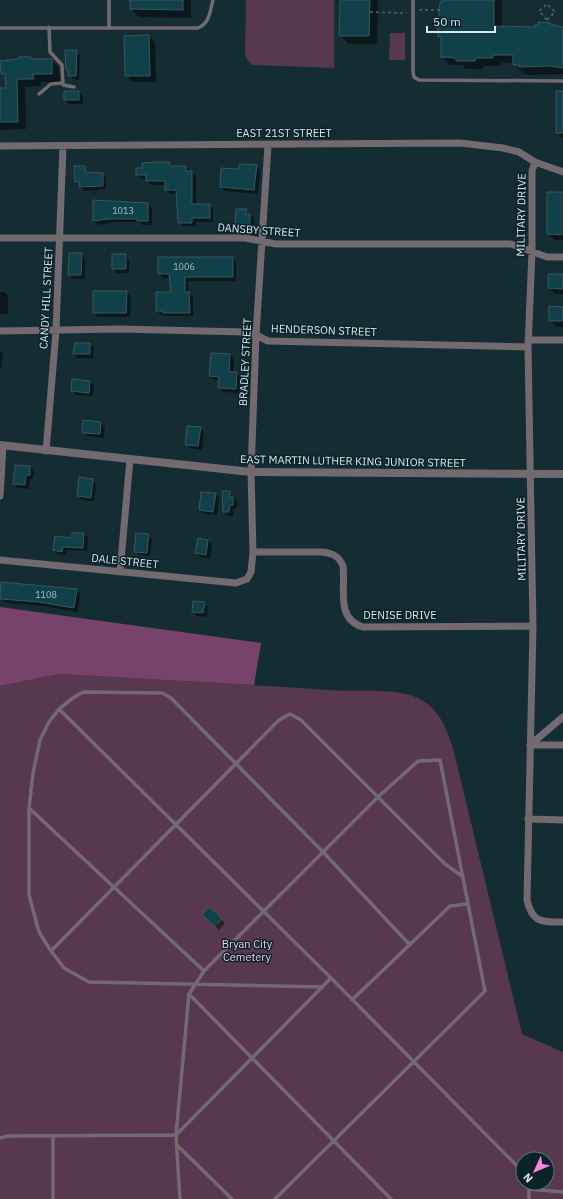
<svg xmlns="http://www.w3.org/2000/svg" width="563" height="1199" font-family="'IBM Plex Sans',sans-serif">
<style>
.green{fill:#58384f;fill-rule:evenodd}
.forest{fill:#77436a}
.shadow{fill:#0007}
.building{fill:#10414b;stroke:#3c565d}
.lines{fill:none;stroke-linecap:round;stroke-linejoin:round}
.path{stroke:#4e656b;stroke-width:1.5;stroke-dasharray:3 3;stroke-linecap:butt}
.service{stroke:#736a70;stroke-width:3.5}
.minor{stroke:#736a70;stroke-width:7}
.tertiary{stroke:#736a70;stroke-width:8}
.labels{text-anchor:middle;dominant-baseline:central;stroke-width:3;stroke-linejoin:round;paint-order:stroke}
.number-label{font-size:9px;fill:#a6bec3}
.street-label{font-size:11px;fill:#d8e7eb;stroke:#092329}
.park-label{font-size:11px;fill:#fac9ec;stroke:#092329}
</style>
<rect width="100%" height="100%" fill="#132d33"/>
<path class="green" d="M 246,0 L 334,0 L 334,68 L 252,65 L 246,58 L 245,53 Z
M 390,33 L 405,33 L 405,60 L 389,60 Z
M 59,674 C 149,679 239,684 329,690 C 353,692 392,688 413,696 C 439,706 447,728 454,752 L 522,1034 L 563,1052 L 563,1199 L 0,1199 L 0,686 ZM 523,1159 L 547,1159 L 547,1183 L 523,1183 Z"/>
<path class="forest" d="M 0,607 L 261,643 L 254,685 L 59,674 L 0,686 Z"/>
<path class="shadow" d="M 131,0 L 191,0 L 191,18 L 139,17 L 131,9 Z
M 341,0 L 378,0 L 377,44 L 349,44 L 340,35 Z
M 442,0 L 502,0 L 502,28 L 536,28 L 551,24 L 557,27 L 563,28 L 563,74 L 528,75 L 522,72 L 514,63 L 501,63 L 501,66 L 483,66 L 483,69 L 466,69 L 462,65 L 450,65 L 442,57 L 442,39 L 439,37 Z
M 149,36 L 155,43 L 156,82 L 132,82 L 126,75 Z
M 76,51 L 80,55 L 79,80 L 73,79 L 67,70 Z
M 31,58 L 34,60 L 51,60 L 59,68 L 60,82 L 41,82 L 41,86 L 25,87 L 26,129 L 0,130 L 0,89 L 7,89 L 6,78 L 2,73 Z
M 79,92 L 83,96 L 83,104 L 69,104 L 65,100 Z
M 563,92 L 563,139 L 557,133 Z
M 170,163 L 174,167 L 186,167 L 196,176 L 196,205 L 209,205 L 213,209 L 213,222 L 196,222 L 196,226 L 183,226 L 179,222 L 177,194 L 170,194 L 166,190 L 166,185 L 151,185 L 147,179 L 141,179 L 137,175 Z
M 256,166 L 260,170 L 258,194 L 225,191 L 221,187 Z
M 76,167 L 85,167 L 89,174 L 102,174 L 106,178 L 106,189 L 84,191 L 76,182 Z
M 561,193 L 563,195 L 563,240 L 555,240 L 548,234 Z
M 148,204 L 152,208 L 152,225 L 142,225 L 140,222 L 113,222 L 98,225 L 94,221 Z
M 246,210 L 254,219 L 253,231 L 240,230 L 236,226 Z
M 81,254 L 85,258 L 85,279 L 73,279 L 69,275 Z
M 125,255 L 129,260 L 129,273 L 117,273 L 113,268 Z
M 232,258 L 236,262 L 236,281 L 188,281 L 188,293 L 193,297 L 193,316 L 168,316 L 161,315 L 157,311 L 172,293 L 171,278 L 163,278 L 159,274 Z
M 563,275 L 563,294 L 555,294 L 549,288 Z
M 0,292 L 4,292 L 8,296 L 8,314 L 0,314 Z
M 127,292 L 131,296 L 130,317 L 98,317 L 94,313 Z
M 563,308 L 563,327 L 556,327 L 550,320 Z
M 90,344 L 94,348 L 93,358 L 78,358 L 74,354 Z
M 0,351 L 3,354 L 1,368 L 0,368 Z
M 230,355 L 234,359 L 233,373 L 236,373 L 240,377 L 239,393 L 223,392 L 219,388 L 220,380 L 214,380 L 210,376 Z
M 90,382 L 94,386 L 93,396 L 76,395 L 72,391 Z
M 84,421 L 101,423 L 105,427 L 104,438 L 87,436 L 83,432 Z
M 200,428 L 204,432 L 202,450 L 190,448 L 186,444 Z
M 30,467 L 34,471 L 33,479 L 30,479 L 29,489 L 18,488 L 14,484 Z
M 92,480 L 96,484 L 94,501 L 82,500 L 78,496 Z
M 230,492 L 237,502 L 236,509 L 233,509 L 233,516 L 228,516 L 224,512 Z
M 215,494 L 219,498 L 217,515 L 204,514 L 200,510 Z
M 84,534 L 88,538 L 87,551 L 67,550 L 66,555 L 58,554 L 54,550 Z
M 148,535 L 152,539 L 150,556 L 139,555 L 135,551 Z
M 208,541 L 212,545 L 210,558 L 200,557 L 196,553 Z
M 76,590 L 80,594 L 78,612 L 44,606 L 6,603 L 1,599 Z
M 204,603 L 208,607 L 207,617 L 197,616 L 193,612 Z
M 210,908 L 225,923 L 219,930 L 204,914 Z"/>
<path class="building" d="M 130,0 L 183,0 L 183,10 L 130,9 Z
M 340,0 L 370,0 L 369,36 L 339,36 Z
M 442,0 L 494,0 L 494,26 L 535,27 L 535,25 L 538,25 L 538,22 L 551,23 L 551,25 L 556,25 L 556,26 L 563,27 L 563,68 L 550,66 L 519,67 L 519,65 L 513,65 L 513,55 L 493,55 L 493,58 L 476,58 L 475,61 L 456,61 L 456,58 L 441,57 L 441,37 L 438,37 L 438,25 L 440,2 L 442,2 Z
M 149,35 L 150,76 L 125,76 L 124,36 Z
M 65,50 L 77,50 L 76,76 L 68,76 L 68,70 L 66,70 Z
M 19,57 L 31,57 L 31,59 L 52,59 L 52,74 L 33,74 L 34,79 L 17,79 L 18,122 L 0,122 L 0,88 L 6,88 L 5,74 L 1,74 L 0,61 L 18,59 Z
M 64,91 L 79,91 L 79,100 L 64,100 Z
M 556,91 L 563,91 L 563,133 L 556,133 Z
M 159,162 L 170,162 L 170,166 L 186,166 L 186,171 L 192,171 L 192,204 L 210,204 L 210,218 L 192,218 L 192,223 L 178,223 L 176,190 L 165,190 L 165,181 L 146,181 L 146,175 L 136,175 L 136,168 L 142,168 L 142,163 Z
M 239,164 L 257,165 L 254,190 L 220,187 L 221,168 L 239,169 Z
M 74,166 L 85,166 L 86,172 L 103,173 L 103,186 L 79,187 L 79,182 L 75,182 Z
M 547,192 L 562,192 L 562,235 L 547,234 Z
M 93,200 L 148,203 L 148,221 L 137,221 L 137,219 L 108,219 L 93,221 Z
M 236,209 L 247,209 L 246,214 L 250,214 L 250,227 L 235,227 Z
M 69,253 L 82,253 L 81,275 L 68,275 Z
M 112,254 L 126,254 L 126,269 L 112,269 Z
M 158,257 L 233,257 L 233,277 L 185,277 L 185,292 L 189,292 L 190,313 L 163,313 L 163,311 L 156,311 L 156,292 L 171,292 L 169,274 L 158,274 Z
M 548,274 L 563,274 L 563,289 L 548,288 Z
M 93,291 L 127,291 L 126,313 L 93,313 Z
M 549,306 L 563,307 L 563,321 L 549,321 Z
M 75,343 L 90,343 L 90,354 L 73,354 Z
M 211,353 L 230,354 L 229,372 L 237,372 L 236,389 L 218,388 L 219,377 L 209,376 Z
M 72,379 L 90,381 L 89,393 L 71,391 Z
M 83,420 L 101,422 L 100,434 L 82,433 Z
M 187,426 L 201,427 L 198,446 L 185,445 Z
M 15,465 L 30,466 L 30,475 L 26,475 L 25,485 L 13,484 Z
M 79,477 L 93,479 L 91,498 L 77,496 Z
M 222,491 L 230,491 L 230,497 L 233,497 L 233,505 L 230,505 L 229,512 L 223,512 Z
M 201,492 L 216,493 L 213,512 L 199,510 Z
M 72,533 L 84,533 L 83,548 L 63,547 L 62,552 L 53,550 L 55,536 L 72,538 Z
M 136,533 L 149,534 L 147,553 L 134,552 Z
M 198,538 L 208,540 L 206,555 L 195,553 Z
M 1,582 L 77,589 L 74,608 L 39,602 L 0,599 Z
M 193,601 L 205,602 L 203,613 L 192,612 Z
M 210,907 L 222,919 L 214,926 L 202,914 Z"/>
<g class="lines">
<path class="path" d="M 419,10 L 440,10
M 370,12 L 407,13
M 547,20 L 555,12 L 547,4 L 539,11 L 547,20 L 547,23"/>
<path class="service" d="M 413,0 L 413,72 L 414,77 L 419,80 L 563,81
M 49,27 L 50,52 L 62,65 L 63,85 L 74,87
M 109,27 L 109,0
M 0,28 L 198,28 C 210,23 210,11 213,0
M 39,94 L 51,84 L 62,83
M 59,709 L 331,978 L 523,1172
M 29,808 L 204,971
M 51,951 L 279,720 L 290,714 L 301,720 L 445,864 L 462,876
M 321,987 L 89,982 L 64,968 L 51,951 L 39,932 L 29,895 L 29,808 L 33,773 L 40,740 L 49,722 L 59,709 L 73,698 L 83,692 L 162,693 L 171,698 L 324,853 L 410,945
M 189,994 L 391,1199
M 352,1000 L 450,906 L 468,904
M 0,1138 L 8,1136 L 176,1135 L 331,978
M 177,1145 L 232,1199
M 529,1183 L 529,1199
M 529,1189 L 563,1192
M 53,1199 L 53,1136
M 180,1199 L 176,1135 L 189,994 L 204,971 L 378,797 L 418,761 L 440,760 L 485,991 L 275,1199"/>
<path class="minor" d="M 0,146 L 460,143 L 503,148 L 519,152 L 535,162 L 563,172
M 535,162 L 532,171 L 532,252 L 528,347 L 533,626 L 527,900 C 532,923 542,922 563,922
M 0,238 L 245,238 L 276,244 L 511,244 L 547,257 L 563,257
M 0,331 L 119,329 L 245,332 L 256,335 L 268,341 L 528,347
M 528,340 L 563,340
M 46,451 L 56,331 L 63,146
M 0,496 L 3,446
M 253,552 L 322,552 C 332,553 339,556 343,566 C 346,587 335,619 363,627 L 533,626
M 0,560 L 236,583 L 247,579 L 251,572 L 253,552 L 251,472 L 256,335 L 268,145
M 120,572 L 130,459
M 530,745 L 563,717
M 530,745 L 563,745
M 528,819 L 563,820"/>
<path class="tertiary" d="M 0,445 L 251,472 L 563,474"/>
</g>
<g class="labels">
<g class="number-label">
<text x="123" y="210">1013</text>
<text x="184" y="266">1006</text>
<text x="46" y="594">1108</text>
</g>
<g class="street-label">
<text x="284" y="133">EAST 21ST STREET</text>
<text transform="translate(521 215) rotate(-89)">MILITARY DRIVE</text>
<text transform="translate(259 230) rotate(4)">DANSBY STREET</text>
<text transform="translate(46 298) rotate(-87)">CANDY HILL STREET</text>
<text transform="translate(324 330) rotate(2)">HENDERSON STREET</text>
<text transform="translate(245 362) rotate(-87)">BRADLEY STREET</text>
<text transform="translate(353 461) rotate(1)">EAST MARTIN LUTHER KING JUNIOR STREET</text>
<text transform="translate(521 539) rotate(-91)">MILITARY DRIVE</text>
<text transform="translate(125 561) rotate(6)">DALE STREET</text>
<text x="400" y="615">DENISE DRIVE</text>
</g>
<g class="park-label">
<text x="247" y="944">Bryan City<tspan x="247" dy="13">Cemetery</tspan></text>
</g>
</g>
<g transform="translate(535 1171) rotate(226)"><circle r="19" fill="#092329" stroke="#5c7177"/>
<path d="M0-3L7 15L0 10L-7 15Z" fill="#fe86e1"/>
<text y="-6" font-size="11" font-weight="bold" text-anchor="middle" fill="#d8e7eb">N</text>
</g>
<path d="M427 26v6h68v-6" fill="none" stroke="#d8e7eb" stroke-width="2"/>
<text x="433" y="26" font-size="12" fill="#d8e7eb" stroke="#092329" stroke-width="3" paint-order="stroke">50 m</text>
</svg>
